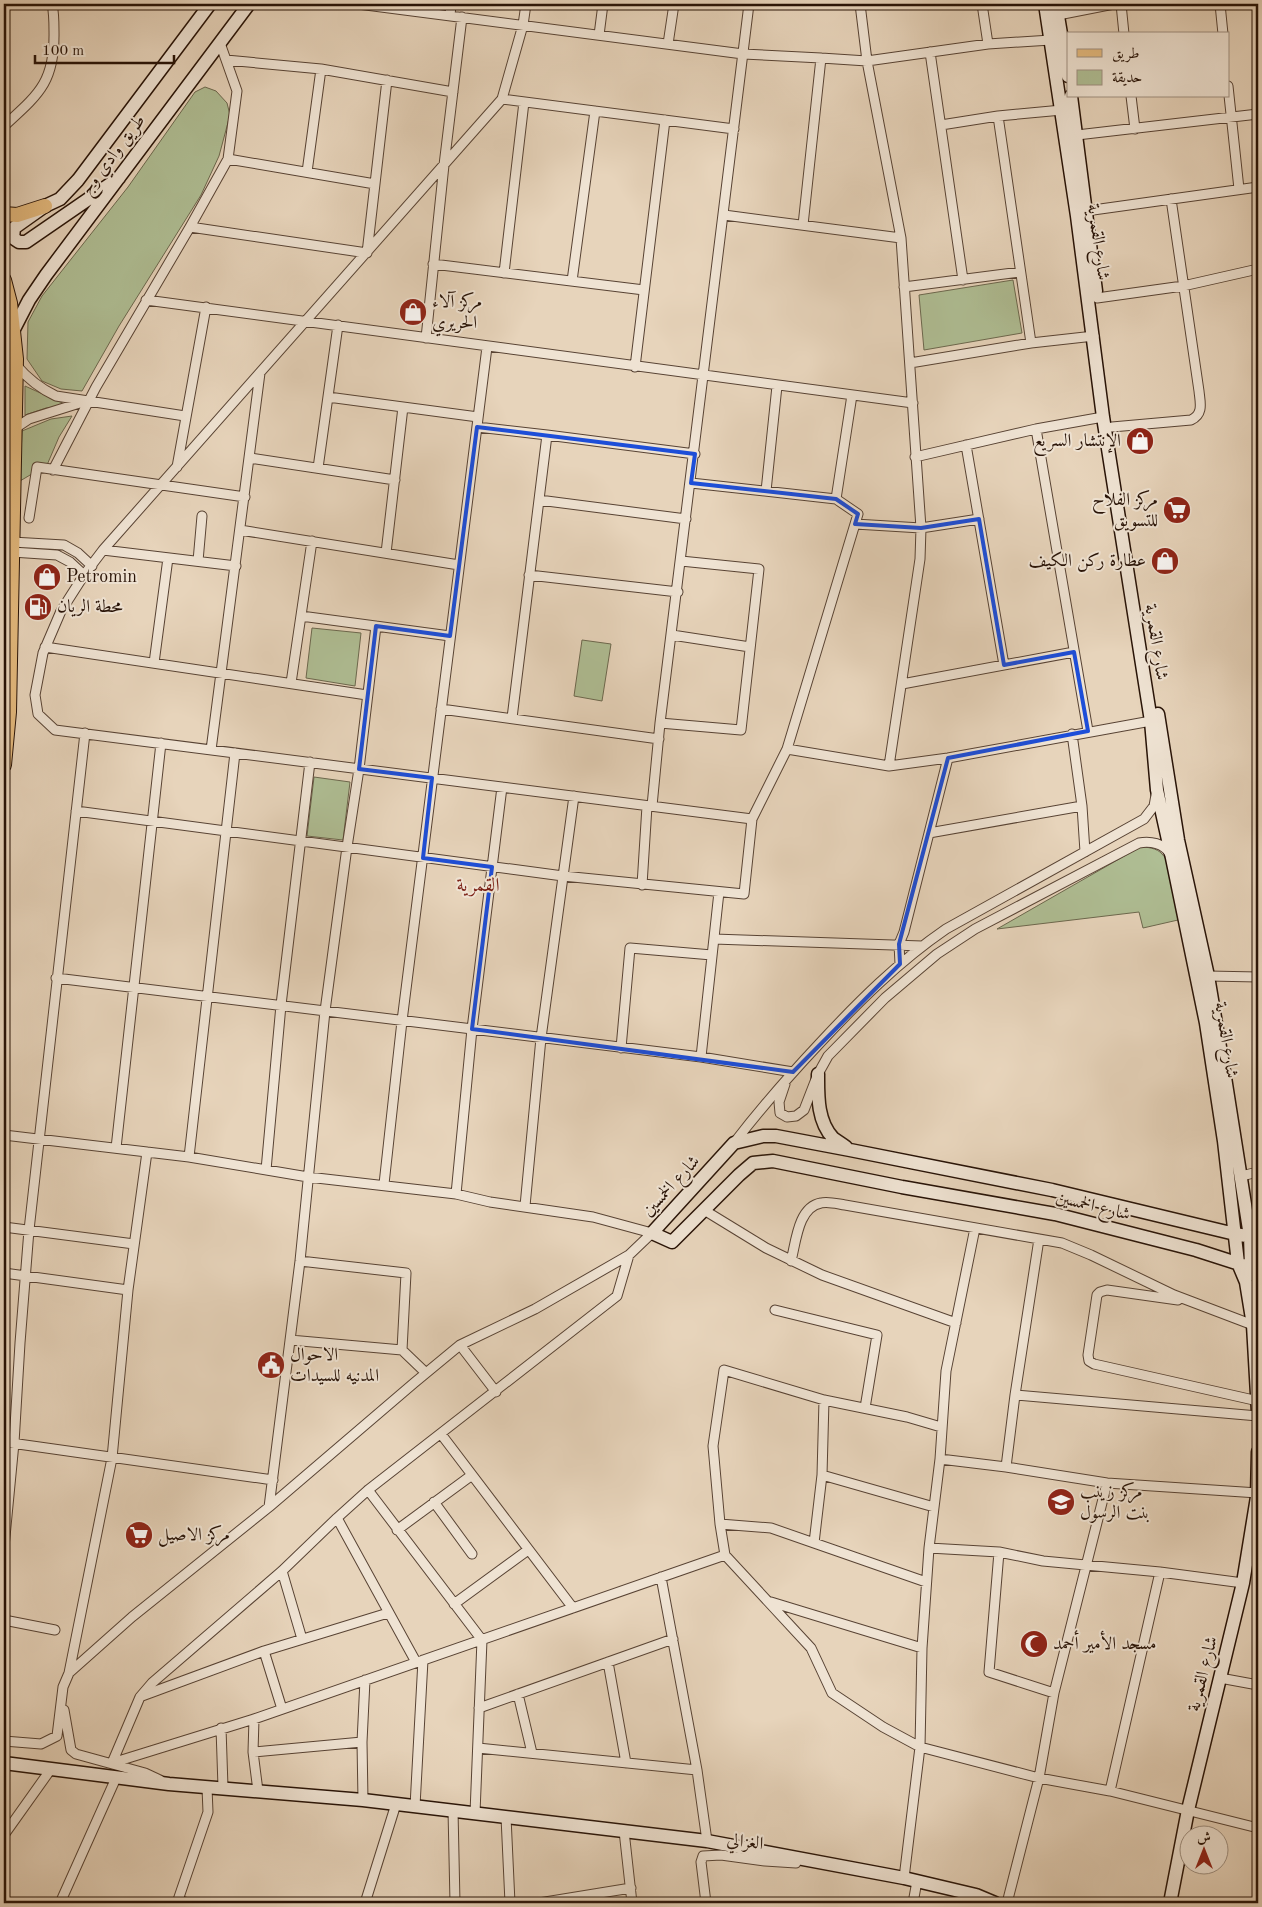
<svg xmlns="http://www.w3.org/2000/svg" width="1262" height="1907" font-family="'Old Standard TT',Amiri,serif">
<style>
.green{fill:#afbe94;stroke:#6c684e}
.lines{fill:none;stroke-linecap:round;stroke-linejoin:round}
.street-casing{stroke:#584334;stroke-width:11}
.secondary-casing{stroke:#281307;stroke-width:15}
.primary-casing{stroke:#281307;stroke-width:16}
.street{stroke:#efe3d3;stroke-width:9}
.secondary{stroke:#efe3d3;stroke-width:12}
.primary{stroke:#e4ba7e;stroke-width:14}
.marked{fill:none;stroke:#1d4ed8;stroke-width:4;stroke-linejoin:round}
.labels{text-anchor:middle;dominant-baseline:central;stroke-width:4;stroke-linejoin:round;paint-order:stroke}
.street-label{font-size:18px;fill:#281307;stroke:#efe3d3}
.poi-label{font-size:18px;fill:#281307;stroke:#efe3d3;text-anchor:start}
.neighbourhood-label{font-size:19px;fill:#7a1f14;stroke:#efe3d3}
</style>
<rect width="100%" height="100%" fill="#e7d4bb"/>
<filter id="stains"><feTurbulence type="fractalNoise" baseFrequency=".004" numOctaves="4"/><feColorMatrix values="0 0 0 0 .2 0 0 0 0 .09 0 0 0 0 .02 0 0 0 .5 -.17"/></filter>
<radialGradient id="worn" r=".72"><stop offset=".6" stop-color="#630" stop-opacity="0"/><stop offset="1" stop-color="#630" stop-opacity=".3"/></radialGradient>
<path class="green" d="M 205,87 L 216,91 L 227,103 L 230,115 L 219,156 L 201,195 L 119,326 L 82,391 L 61,389 L 42,381 L 27,359 L 28,322 L 42,296 L 128,187 L 195,92 Z
M 1013,280 L 1022,333 L 924,350 L 919,295 Z
M 25,386 L 69,406 L 46,408 L 25,415 Z
M 72,416 L 59,437 L 47,465 L 20,481 L 22,431 L 51,419 Z
M 312,628 L 361,633 L 355,686 L 306,678 Z
M 582,640 L 611,644 L 602,701 L 574,696 Z
M 314,777 L 350,782 L 343,840 L 307,836 Z
M 1140,847 C 1147,847 1157,848 1162,854 C 1175,867 1176,903 1178,920 L 1143,928 L 1139,912 L 997,929 Z"/>
<g class="lines">
<defs>
<path id="street" d="M 358,4 L 743,54 L 821,58 L 867,61 L 988,44 L 1051,40
M 526,4 L 523,25 L 502,99 L 103,550 L 84,575 L 61,611 L 43,653 L 35,695 L 38,714 L 55,730 L 752,819
M 860,4 L 867,61 L 901,238 L 921,528 L 920,559 L 889,766
M 982,4 L 988,44
M 1121,4 L 1124,34
M 1220,4 L 1223,34
M 1058,15 L 1114,4
M 450,16 L 451,4
M 599,35 L 603,4
M 668,44 L 674,4
M 930,52 L 963,280
M 226,60 L 321,69 L 453,92
M 1228,86 L 1239,189
M 1131,96 L 1135,129
M 502,99 L 734,129
M 998,116 L 1031,343
M 941,125 L 998,116 L 1062,110
M 4,126 C 39,94 55,82 54,31 C 54,22 54,13 52,4
M 1077,135 L 1258,114
M 228,159 L 375,184
M 307,172 L 321,69
M 1086,211 L 1258,187
M 724,215 L 901,238
M 803,225 L 821,58
M 190,227 L 367,253 L 387,80
M 433,264 L 644,290
M 504,273 L 524,102
M 572,281 L 595,111
M 904,287 L 1020,272
M 1097,298 L 1183,286 L 1258,269
M 146,300 L 913,403
M 426,338 L 444,165 L 462,17
M 910,363 L 1031,343 L 1094,336
M 16,365 C 28,379 39,388 56,396 L 185,416
M 635,367 L 665,120
M 328,397 L 478,417
M 477,427 L 547,435
M 1112,427 L 1191,420 C 1204,414 1200,402 1199,391 L 1171,199
M 14,429 L 29,419 L 86,401
M 1036,429 L 1088,731
M 966,445 L 1004,665
M 915,457 L 1036,429 L 1103,417
M 250,458 L 395,480
M 177,467 L 206,307
M 318,468 L 338,325
M 53,470 L 96,387 L 190,227 L 228,159 L 237,91 L 220,43
M 766,491 L 777,386
M 836,499 L 852,395
M 539,500 L 686,519
M 29,518 L 37,467 L 245,497
M 855,524 L 921,528 L 979,519
M 240,530 L 459,565
M 12,542 L 64,545 L 78,553 L 92,566
M 103,550 L 236,566
M 12,552 L 57,555 L 70,562 L 84,575
M 386,553 L 403,407
M 198,561 L 202,516
M 529,575 L 678,592
M 301,616 L 450,636
M 672,635 L 750,647
M 45,647 L 367,695
M 154,663 L 168,558
M 291,683 L 312,541
M 902,684 L 1074,652
M 441,709 L 659,739
M 512,718 L 547,435 L 695,454
M 660,723 L 741,730 L 759,569 L 681,561
M 1072,734 L 1082,806 L 1085,852
M 787,749 L 889,766 L 948,758 L 1151,721
M 211,750 L 260,373
M 652,806 L 660,723 L 749,4
M 76,811 L 563,876 L 744,894 L 752,819 L 787,749 L 858,514 L 836,499 L 691,483
M 929,833 L 1082,806
M 642,885 L 647,806
M 714,939 L 922,946
M 900,964 L 899,944 L 904,932 L 948,758
M 1208,976 L 1258,977
M 56,978 L 701,1057 L 793,1072
M 621,1048 L 630,948 L 712,955
M 701,1057 L 719,892
M 785,1084 L 779,1102 L 780,1113 L 787,1117 L 796,1116 L 804,1110 L 818,1074 L 828,1056 L 885,998 L 937,954 L 975,929 L 1139,843 C 1150,841 1164,843 1170,854
M 4,1135 L 189,1157 L 308,1177 L 456,1194 L 490,1202 L 593,1217 L 652,1233 L 629,1255 L 535,1309 L 460,1345 L 414,1383 L 269,1507 L 132,1617 L 69,1673
M 734,1143 C 761,1108 789,1076 819,1044 C 858,1002 898,962 946,929 L 1144,819 L 1154,806 L 1156,795
M 116,1148 L 161,743
M 189,1157 L 235,753
M 266,1170 L 281,1005 L 310,762
M 1241,1176 L 1258,1172
M 384,1184 L 402,1021 L 487,347
M 456,1194 L 472,1029 L 502,787
M 525,1206 L 541,1038 L 574,796
M 704,1210 L 766,1248 L 822,1275 L 956,1323
M 4,1227 L 134,1244
M 300,1261 L 406,1273 L 402,1350
M 791,1261 C 796,1242 798,1207 821,1203 C 828,1201 838,1204 845,1205 L 1062,1243 L 1091,1255 L 1174,1295 L 1253,1325
M 4,1273 L 128,1290
M 1178,1300 L 1107,1290 L 1100,1292 L 1097,1295 L 1088,1355 L 1089,1361 L 1094,1364 L 1258,1401
M 775,1310 L 877,1335 L 865,1408
M 290,1340 L 402,1350 L 426,1373
M 460,1345 L 496,1392
M 1015,1395 L 1258,1416
M 941,1427 L 907,1417 L 824,1400 L 724,1370 L 713,1446 L 720,1524 L 725,1555 L 811,1648 L 832,1693 L 883,1727 L 920,1747 L 1039,1778 L 1110,1791 L 1258,1828
M 441,1434 L 573,1608
M 4,1442 L 273,1480
M 940,1459 L 1006,1467 L 1107,1483 L 1258,1493
M 1006,1467 L 1015,1395 L 1039,1239
M 822,1475 L 934,1507
M 368,1490 L 482,1640 L 475,1813
M 434,1502 L 472,1554
M 269,1507 L 300,1261 L 325,1011 L 347,847 L 359,769 L 376,626
M 337,1518 L 416,1662
M 720,1524 L 771,1528 L 926,1582
M 397,1530 L 472,1475
M 814,1543 L 822,1475 L 824,1400
M 4,1547 L 14,1443 L 20,1343 L 29,1230 L 85,733
M 929,1548 L 940,1459 L 946,1371 L 975,1228
M 999,1552 L 989,1672 L 1054,1693
M 282,1571 L 302,1639
M 661,1577 L 697,1770 L 707,1841
M 771,1602 L 922,1648
M 454,1604 L 528,1550
M 4,1620 L 55,1630
M 264,1651 L 282,1709
M 608,1662 L 626,1763
M 1220,1678 L 1258,1685
M 518,1694 L 532,1753
M 142,1696 L 264,1651 L 388,1613
M 479,1708 L 673,1639
M 64,1710 L 71,1750 L 76,1754 L 145,1773 L 160,1780
M 254,1719 L 253,1752 L 258,1791
M 221,1728 L 223,1787
M 4,1741 L 41,1744 L 57,1736 L 63,1687 L 69,1673 L 112,1458 L 128,1290 L 147,1152
M 478,1748 L 697,1770
M 253,1752 L 362,1742
M 112,1763 L 140,1697 L 152,1683 L 282,1571 L 337,1518 L 368,1490 L 617,1296 L 629,1255
M 112,1763 L 254,1719 L 725,1555
M 1110,1791 L 1160,1572
M 363,1800 L 362,1742 L 365,1680
M 415,1806 L 423,1660
M 453,1810 L 455,1903
M 506,1817 L 510,1903
M 624,1831 L 632,1903
M 4,1835 L 51,1769
M 904,1878 L 920,1747 L 922,1648 L 929,1548 L 999,1552 L 1043,1561 L 1160,1572 L 1243,1583
M 178,1900 L 188,1903
M 60,1903 L 116,1778
M 177,1903 L 208,1812 L 207,1788
M 365,1903 L 396,1804
M 539,1903 L 631,1888
M 706,1903 L 701,1862 L 703,1856 L 721,1855 L 765,1861 L 796,1863
M 913,1903 L 917,1881
M 1007,1903 L 1039,1778 L 1054,1693 L 1107,1483"/>
<path id="secondary" d="M 1045,4 L 1077,216 L 1103,417 L 1151,721 L 1157,790 L 1172,858 L 1206,1023 L 1224,1141 L 1238,1263 L 1246,1282 L 1253,1325 L 1258,1412
M 1056,4 L 1068,76
M 1071,96 L 1096,291
M 119,178 L 26,242 L 19,242 L 13,238 L 14,228 L 45,206 L 60,199 L 78,180 L 210,4
M 13,331 L 29,300 L 46,275 L 249,4
M 1158,714 L 1178,840 L 1208,976 L 1224,1071 L 1250,1236 L 1251,1267 L 1249,1275
M 818,1074 C 818,1095 817,1121 833,1138 C 837,1141 842,1144 846,1147
M 1258,1238 L 1235,1234 L 1052,1190 L 850,1150 L 776,1136 L 763,1136 L 734,1143 L 652,1233 L 672,1242 L 739,1175 L 753,1163 L 773,1161 L 902,1187 L 1055,1214 L 1196,1250 L 1258,1270
M 4,1763 L 169,1784 L 363,1800 L 707,1841 L 904,1878 L 976,1895 L 995,1903
M 1170,1903 L 1188,1810 L 1243,1583 L 1257,1497 L 1258,1452"/>
<path id="primary" d="M 4,214 L 17,215 L 45,206
M 4,280 L 10,303 L 16,359 L 9,712 L 4,765"/>
</defs>
<use href="#street" class="street-casing"/>
<use href="#secondary" class="secondary-casing"/>
<use href="#primary" class="primary-casing"/>
<use href="#street" class="street"/>
<use href="#secondary" class="secondary"/>
<use href="#primary" class="primary"/>
</g>
<path class="marked" d="M 477,427 L 695,454 L 691,483 L 836,499 L 858,514 L 855,524 L 921,528 L 979,519 L 1004,665 L 1074,652 L 1088,731 L 948,758 L 899,944 L 900,964 L 793,1072 L 472,1029 L 492,867 L 423,858 L 432,778 L 359,769 L 376,626 L 450,636 Z"/>
<defs>
<symbol id="shop-disc" viewBox="-11 -11 22 22"><circle r="9.5" fill="#8f2418" stroke="#efe3d3"/><path d="M-5-2.5h2.3a2.7 3.5 0 0 1 5.4 0H5L5.5 6h-11ZM-1.5-2.5h3a1.5 2.3 0 0 0-3 0Z" fill="#fff"/></symbol>
<symbol id="supermarket-disc" viewBox="-11 -11 22 22"><circle r="9.5" fill="#8f2418" stroke="#efe3d3"/><path d="M-6-5.5h2.5l.6 2H6L4.5 2H-2.5L-4.4-4H-6ZM-1.5 3.2a1.3 1.3 0 1 0 .1 0ZM3 3.2a1.3 1.3 0 1 0 .1 0Z" fill="#fff"/></symbol>
<symbol id="fuel-disc" viewBox="-11 -11 22 22"><circle r="9.5" fill="#8f2418" stroke="#efe3d3"/><path d="M-5.5-6h7V0h2V4h1.3V-2.5L3-4.5l.8-.8L6-3V5H2.5V1h-1V6h-7ZM-4.2-4.7v3.2H.2V-4.7Z" fill="#fff"/></symbol>
<symbol id="civic-disc" viewBox="-11 -11 22 22"><circle r="9.5" fill="#8f2418" stroke="#efe3d3"/><path d="M-.6-6.5H3V-4.5H.6V-3L4-1V1h2V6H-6V1h2V-1L-.6-3ZM-1.2 2.5V6h2.4V2.5Z" fill="#fff"/></symbol>
<symbol id="school-disc" viewBox="-11 -11 22 22"><circle r="9.5" fill="#8f2418" stroke="#efe3d3"/><path d="M0-5L7-2L0 1L-7-2ZM-4 1L0 2.5L4 1V4Q0 6-4 4Z" fill="#fff"/></symbol>
<symbol id="mosque-disc" viewBox="-11 -11 22 22"><circle r="9.5" fill="#8f2418" stroke="#efe3d3"/><path d="M3.5-4.9A6 6 0 1 0 3.5 4.9A5 5 0 1 1 3.5-4.9Z" fill="#fff"/></symbol>
</defs>
<g fill-rule="evenodd">
<use href="#shop-disc" x="397" y="296" width="32" height="32"/>
<use href="#shop-disc" x="1124" y="425" width="32" height="32"/>
<use href="#supermarket-disc" x="1161" y="494" width="32" height="32"/>
<use href="#shop-disc" x="1149" y="545" width="32" height="32"/>
<use href="#shop-disc" x="31" y="561" width="32" height="32"/>
<use href="#fuel-disc" x="22" y="591" width="32" height="32"/>
<use href="#civic-disc" x="255" y="1349" width="32" height="32"/>
<use href="#school-disc" x="1045" y="1486" width="32" height="32"/>
<use href="#supermarket-disc" x="123" y="1519" width="32" height="32"/>
<use href="#mosque-disc" x="1018" y="1628" width="32" height="32"/>
</g>
<g class="labels">
<g class="street-label">
<text transform="translate(113 155) rotate(-53)">طريق وادي وج</text>
<text transform="translate(1098 242) rotate(82)">شارع القمرية</text>
<text transform="translate(1156 642) rotate(81)">شارع القمرية</text>
<text transform="translate(1226 1040) rotate(81)">شارع القمرية</text>
<text transform="translate(671 1186) rotate(-47)">شارع الخمسين</text>
<text transform="translate(1093 1206) rotate(14)">شارع الخمسين</text>
<text transform="translate(1203 1674) rotate(-76)">شارع القمرية</text>
<text transform="translate(745 1842) rotate(7)">الغزالي</text>
</g>
<g class="poi-label">
<text x="432" y="302">مركز آلاء<tspan x="432" dy="21">الحريري</tspan></text>
<text x="1121" y="441" text-anchor="end">الإنتشار السريع</text>
<text x="1158" y="500" text-anchor="end">مركز الفلاح<tspan x="1158" dy="21">للتسويق</tspan></text>
<text x="1146" y="561" text-anchor="end">عطارة ركن الكيف</text>
<text x="66" y="577">Petromin</text>
<text x="57" y="607">محطة الريان</text>
<text x="290" y="1355">الاحوال<tspan x="290" dy="21">المدنيه للسيدات</tspan></text>
<text x="1080" y="1492">مركز زينب<tspan x="1080" dy="21">بنت الرسول</tspan></text>
<text x="158" y="1535">مركز الاصيل</text>
<text x="1053" y="1644">مسجد الأمير أحمد</text>
</g>
<g class="neighbourhood-label">
<text x="478" y="886">القمرية</text>
</g>
</g>
<rect width="1262" height="1907" fill="none" stroke="#e7d4bb" stroke-width="20"/>
<rect x="5" y="5" width="1252" height="1897" fill="none" stroke="#281307" stroke-width="2.5"/>
<rect x="10" y="10" width="1242" height="1887" fill="none" stroke="#281307"/>
<rect x="1067" y="32" width="162" height="65" fill="#efe3d3" stroke="#9f9081"/>
<rect x="1077" y="49" width="25" height="8" fill="#e4ba7e" stroke="#9f9081"/>
<text x="1112" y="58" font-size="15" fill="#281307">طريق</text>
<rect x="1077" y="70" width="25" height="15" fill="#afbe94" stroke="#9f9081"/>
<text x="1112" y="82" font-size="15" fill="#281307">حديقة</text>
<g transform="translate(1204 1850)"><circle r="24" fill="#efe3d3" stroke="#9f9081"/>
<path d="M0-4L9 19L0 12L-9 19Z" fill="#8f2418"/>
<text y="-8" font-size="14" font-weight="bold" text-anchor="middle" fill="#281307">ش</text>
</g>
<path d="M35 55v8h139v-8" fill="none" stroke="#281307" stroke-width="2.5"/>
<text x="42" y="55" font-size="15" fill="#281307" stroke="#efe3d3" stroke-width="4" paint-order="stroke">100 m</text>
<rect width="100%" height="100%" filter="url(#stains)"/>
<rect width="100%" height="100%" fill="url(#worn)"/>
</svg>
